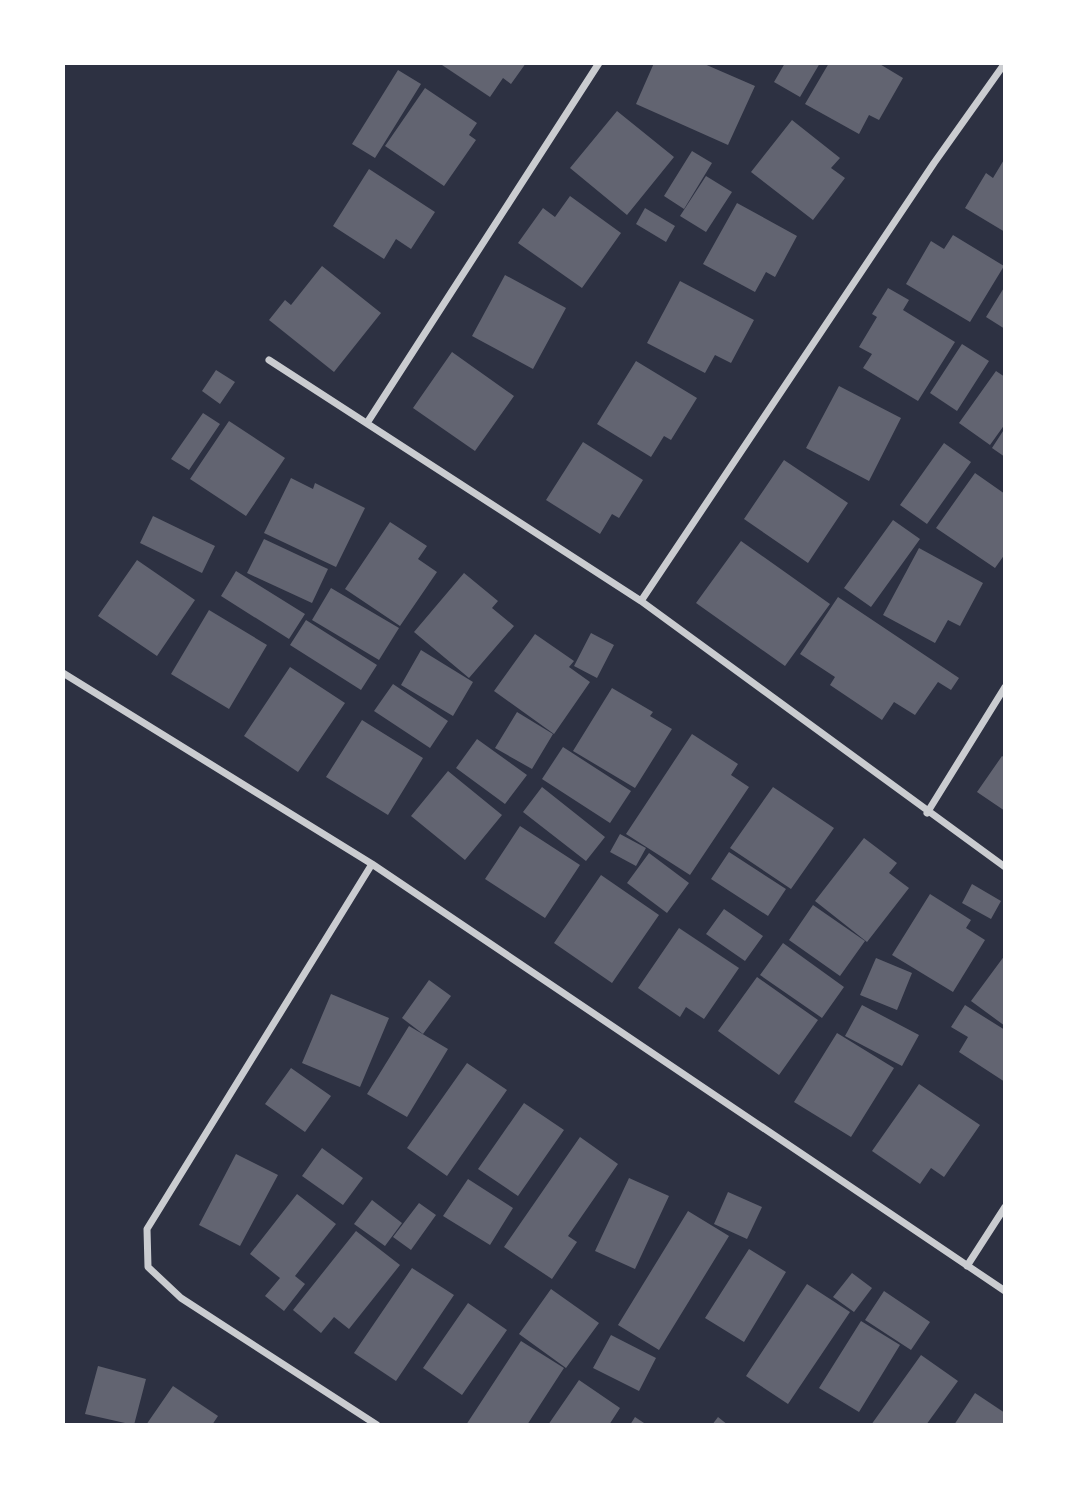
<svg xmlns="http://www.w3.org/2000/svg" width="1068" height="1488" font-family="Roboto,sans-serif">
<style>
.building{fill:#626471}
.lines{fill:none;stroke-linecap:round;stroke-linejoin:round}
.minor{stroke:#caccd0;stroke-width:7}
</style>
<rect width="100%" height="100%" fill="#2d3142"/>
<path class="building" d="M 439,63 L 526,63 L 511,84 L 503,78 L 490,97 Z
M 654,63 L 702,63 L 755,86 L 728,145 L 636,104 Z
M 785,63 L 820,63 L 800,97 L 774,82 Z
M 829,63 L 878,63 L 903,78 L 879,120 L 869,115 L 859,134 L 805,104 Z
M 398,70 L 421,84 L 375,158 L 352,144 Z
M 425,88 L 477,123 L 469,135 L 476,140 L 444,186 L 385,146 Z
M 617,111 L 674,157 L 627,215 L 570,168 Z
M 792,120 L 840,158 L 831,168 L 845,178 L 813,220 L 751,172 Z
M 692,151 L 712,163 L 684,209 L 664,196 Z
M 1005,158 L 1005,232 L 965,208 L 986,173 L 993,178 Z
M 369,169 L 435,212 L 411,249 L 396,239 L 384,259 L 333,226 Z
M 706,176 L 732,192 L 706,232 L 680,216 Z
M 570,196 L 621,233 L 582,288 L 518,243 L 543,208 L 555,217 Z
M 737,203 L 797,236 L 775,277 L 766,272 L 755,292 L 703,264 Z
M 645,208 L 675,226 L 666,242 L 636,224 Z
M 953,235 L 1004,266 L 970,322 L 906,284 L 931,241 L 944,249 Z
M 322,266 L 381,313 L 334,372 L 269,320 L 285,300 L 291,305 Z
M 505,275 L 566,308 L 533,369 L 472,336 Z
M 680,281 L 754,320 L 731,363 L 715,355 L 705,373 L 647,343 Z
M 1005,286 L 1005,329 L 986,317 Z
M 888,288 L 909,300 L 903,310 L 955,342 L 918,401 L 863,368 L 872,354 L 859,347 L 877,317 L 872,314 Z
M 962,344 L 989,361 L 957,411 L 930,393 Z
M 452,352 L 514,396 L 475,451 L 413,408 Z
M 636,361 L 697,398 L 671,440 L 664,436 L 651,457 L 597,424 Z
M 216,370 L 235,382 L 220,404 L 202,391 Z
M 996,371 L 1005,377 L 1005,424 L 990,445 L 959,423 Z
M 839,386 L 901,418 L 869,481 L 806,448 Z
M 203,413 L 220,424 L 189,470 L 171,459 Z
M 229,421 L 285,458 L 246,516 L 190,479 Z
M 1005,428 L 1005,457 L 992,448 Z
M 583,442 L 643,480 L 619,518 L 612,514 L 600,534 L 546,500 Z
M 944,443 L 971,462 L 927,524 L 900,505 Z
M 784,460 L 848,503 L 808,563 L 744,519 Z
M 975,473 L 1005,494 L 1005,554 L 995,568 L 936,528 Z
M 291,478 L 313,489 L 315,483 L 365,508 L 336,567 L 264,533 Z
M 153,516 L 215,546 L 202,573 L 140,543 Z
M 893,520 L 920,539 L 871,607 L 844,588 Z
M 390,522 L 427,546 L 418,559 L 437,572 L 400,626 L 345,589 Z
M 264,539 L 328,569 L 312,603 L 247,573 Z
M 741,541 L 830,604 L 785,666 L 696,603 Z
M 919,548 L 983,583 L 960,626 L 948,620 L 935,643 L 883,615 Z
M 137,560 L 195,600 L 157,656 L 98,616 Z
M 236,571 L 305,614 L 289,639 L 221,596 Z
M 464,573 L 498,601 L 492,608 L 514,626 L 469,678 L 414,632 Z
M 331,588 L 399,628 L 379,660 L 312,620 Z
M 838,597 L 959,678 L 951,690 L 938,682 L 915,715 L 894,702 L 882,720 L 830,685 L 835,677 L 800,654 Z
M 209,610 L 267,645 L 229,709 L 171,674 Z
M 306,620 L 377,665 L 361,690 L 290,645 Z
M 591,633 L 614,645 L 597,678 L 574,666 Z
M 535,634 L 574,661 L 569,667 L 590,682 L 554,734 L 494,691 Z
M 421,650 L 473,682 L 453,716 L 401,685 Z
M 290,667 L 345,703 L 298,772 L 244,736 Z
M 393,684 L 448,721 L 430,748 L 374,711 Z
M 612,688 L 653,712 L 650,716 L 672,729 L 635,788 L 573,751 Z
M 517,712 L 553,734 L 532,769 L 495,748 Z
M 362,720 L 423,758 L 388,815 L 326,777 Z
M 692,734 L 738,764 L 731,775 L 749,787 L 690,875 L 626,834 Z
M 477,739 L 527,775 L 505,804 L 456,768 Z
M 563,747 L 631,791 L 610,823 L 542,779 Z
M 1002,756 L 1005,758 L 1005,811 L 977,792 Z
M 448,771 L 502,815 L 465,860 L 411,816 Z
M 542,787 L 605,837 L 586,861 L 523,812 Z
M 773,787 L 834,828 L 791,889 L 730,848 Z
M 520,826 L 580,865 L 545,918 L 485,879 Z
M 620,834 L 646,848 L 636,866 L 610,852 Z
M 864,838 L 897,863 L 889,873 L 909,888 L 867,942 L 815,901 Z
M 729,852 L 786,889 L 768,916 L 711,879 Z
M 649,853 L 689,883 L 667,913 L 627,883 Z
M 601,875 L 659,915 L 612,983 L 554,943 Z
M 972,884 L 1001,901 L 991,919 L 962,903 Z
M 930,894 L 971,920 L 966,928 L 985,940 L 953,992 L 892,955 Z
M 813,905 L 865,941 L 840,976 L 789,940 Z
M 724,909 L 763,936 L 745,961 L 706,934 Z
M 679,928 L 739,968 L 704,1019 L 686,1007 L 680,1017 L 638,988 Z
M 783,943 L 844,987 L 822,1018 L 760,975 Z
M 1005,955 L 1005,1026 L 971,1001 Z
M 876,958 L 912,973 L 897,1010 L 860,995 Z
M 757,977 L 818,1020 L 779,1075 L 718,1031 Z
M 429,980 L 451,996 L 423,1034 L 402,1018 Z
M 331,994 L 389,1018 L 360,1087 L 302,1063 Z
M 862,1005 L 919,1035 L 902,1066 L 845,1036 Z
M 965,1005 L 1005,1030 L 1005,1082 L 959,1052 L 968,1037 L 951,1027 Z
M 409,1026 L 448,1049 L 407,1117 L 367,1094 Z
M 837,1033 L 894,1068 L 851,1137 L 794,1102 Z
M 467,1063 L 507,1090 L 447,1176 L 407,1148 Z
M 291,1068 L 331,1096 L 305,1132 L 265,1104 Z
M 919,1084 L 980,1125 L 944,1177 L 931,1168 L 920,1184 L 872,1151 Z
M 524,1103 L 564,1130 L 518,1196 L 478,1169 Z
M 580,1137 L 618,1164 L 568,1236 L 577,1242 L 552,1279 L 504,1247 Z
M 322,1148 L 363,1178 L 343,1205 L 302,1176 Z
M 236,1154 L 278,1175 L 240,1246 L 199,1225 Z
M 629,1178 L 669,1196 L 635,1269 L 595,1251 Z
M 468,1179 L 513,1208 L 490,1245 L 443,1216 Z
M 728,1192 L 762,1207 L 747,1239 L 714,1224 Z
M 297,1194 L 336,1224 L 295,1276 L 305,1284 L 284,1311 L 265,1296 L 280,1278 L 250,1254 Z
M 372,1200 L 402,1223 L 385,1246 L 354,1224 Z
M 419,1203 L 436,1215 L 411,1250 L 393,1237 Z
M 688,1211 L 729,1236 L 659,1350 L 618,1325 Z
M 356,1231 L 400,1265 L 349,1329 L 334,1317 L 321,1333 L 293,1310 Z
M 749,1249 L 786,1272 L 744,1342 L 705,1318 Z
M 412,1268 L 454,1295 L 396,1381 L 354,1353 Z
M 852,1273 L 872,1288 L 854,1312 L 833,1297 Z
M 807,1284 L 850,1312 L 788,1404 L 746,1376 Z
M 551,1289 L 599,1323 L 566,1368 L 519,1334 Z
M 884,1291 L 930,1322 L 911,1350 L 865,1320 Z
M 468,1303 L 507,1330 L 462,1395 L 423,1368 Z
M 861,1321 L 900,1345 L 859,1412 L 819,1388 Z
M 611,1335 L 656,1358 L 639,1391 L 593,1368 Z
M 521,1341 L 564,1368 L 527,1425 L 466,1425 Z
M 921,1355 L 958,1381 L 926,1425 L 871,1425 Z
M 98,1366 L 146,1379 L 134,1425 L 85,1414 Z
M 579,1380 L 620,1408 L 609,1425 L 548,1425 Z
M 173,1386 L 218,1416 L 212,1425 L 146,1425 Z
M 975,1393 L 1005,1413 L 1005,1425 L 954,1425 Z
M 635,1417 L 647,1425 L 630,1425 Z
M 718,1417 L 728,1425 L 712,1425 Z"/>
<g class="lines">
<path class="minor" d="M 269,360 L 641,601 L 1005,867
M 367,423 L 599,63
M 641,601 L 934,163 L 1005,63
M 63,673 L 372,864 L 1005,1291
M 927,813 L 1005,687
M 372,864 L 147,1229 L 148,1267 L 181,1298 L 377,1425
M 967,1266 L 1005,1207"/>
</g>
<rect width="1068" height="1488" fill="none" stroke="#ffffff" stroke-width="130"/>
</svg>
